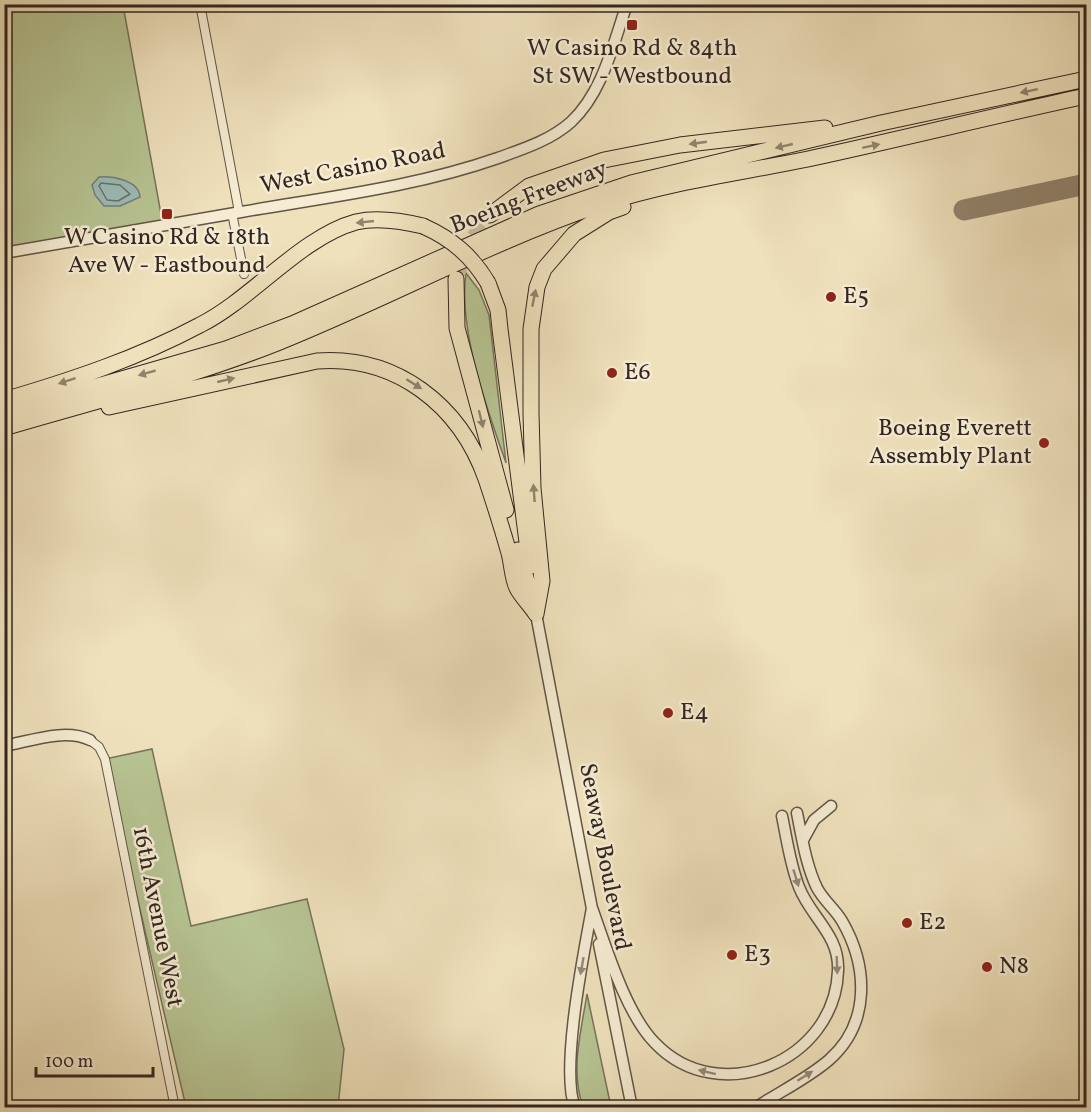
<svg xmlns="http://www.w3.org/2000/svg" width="1091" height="1112" font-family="Vollkorn,serif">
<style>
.green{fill:#b7c392;stroke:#75745a;stroke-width:1.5}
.water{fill:#9cbcb8;stroke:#72807c;stroke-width:1.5}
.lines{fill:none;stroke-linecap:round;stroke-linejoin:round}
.shore{stroke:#68716c;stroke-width:1.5}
.taxiway{stroke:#91846e;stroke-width:21}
.motorway-tunnel{stroke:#c9bc9d;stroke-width:15;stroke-dasharray:15 8;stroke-linecap:butt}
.minor-casing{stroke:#625548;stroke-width:10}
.tertiary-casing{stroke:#625548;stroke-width:13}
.motorway-casing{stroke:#332621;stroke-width:17}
.minor{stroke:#f5ecd3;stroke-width:8}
.tertiary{stroke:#f5ecd3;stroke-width:10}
.motorway{stroke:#efe1bc;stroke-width:15}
.motorway-bridge-casing{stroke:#332621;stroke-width:17;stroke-linecap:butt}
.motorway-bridge{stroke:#efe1bc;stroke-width:15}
.oneway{fill:#91846e}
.oneway2{fill:#94897a}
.poi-dot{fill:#8f2418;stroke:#f5ecd3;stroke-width:2}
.labels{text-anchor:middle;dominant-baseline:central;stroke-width:5;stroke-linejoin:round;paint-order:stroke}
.poi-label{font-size:24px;fill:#332621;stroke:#f5ecd3;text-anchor:start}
.street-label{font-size:24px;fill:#332621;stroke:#f5ecd3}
</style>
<rect width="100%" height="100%" fill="#efe1bc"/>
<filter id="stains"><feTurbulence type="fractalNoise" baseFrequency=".00333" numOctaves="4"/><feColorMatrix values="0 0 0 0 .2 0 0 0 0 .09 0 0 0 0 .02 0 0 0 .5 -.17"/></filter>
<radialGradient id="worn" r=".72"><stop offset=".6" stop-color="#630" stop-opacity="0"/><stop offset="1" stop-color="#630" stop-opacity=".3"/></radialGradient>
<path class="green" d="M 4,5 L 123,5 L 163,225 L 5,253 Z
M 466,273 L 479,290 L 489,315 L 506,463 C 487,409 458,330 466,273 Z
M 152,749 L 191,926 L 307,899 L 344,1049 L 338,1107 L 186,1107 L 105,759 Z
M 587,994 L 611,1107 L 583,1107 C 570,1070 581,1032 587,994 Z"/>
<path class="water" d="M 99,177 C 112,176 139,180 140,197 L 120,206 L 104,206 L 95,195 L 92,185 Z"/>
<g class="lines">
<path class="shore" d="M 101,183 L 120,185 L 130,194 L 118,201 L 107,200 L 99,186 Z"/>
<path class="taxiway" d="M 964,210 L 1086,184"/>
<path class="motorway-tunnel" d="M 456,279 L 467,246 L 490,215"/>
<defs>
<path id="minor" d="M 200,4 L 239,212
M 232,213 L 244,274
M 90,740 L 99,747 L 105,759 L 175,1108"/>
<path id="tertiary" d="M 4,253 C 83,239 162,225 241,212 C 328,197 415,187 498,158 C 523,149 551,140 571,122 C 603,92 613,44 627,4
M 536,614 L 593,914
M 4,746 C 31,741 65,728 90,740
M 803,840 L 814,820 L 831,806
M 592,908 C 606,947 626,1014 655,1043 C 719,1110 835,1061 838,971 C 840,935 811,918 799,887 C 790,864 787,840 782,816
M 599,944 L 632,1108
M 575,1108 C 560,1070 584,952 592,908
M 755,1108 C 779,1092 807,1079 829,1060 C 871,1023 868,966 842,921 C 835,909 824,901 817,888 C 806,865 802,838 797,813"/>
<path id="motorway" d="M 490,215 L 529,186 L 604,160 L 680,145 L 825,128
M 456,279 L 457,328 L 506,510
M 488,283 L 498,310 L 500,329 L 530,566
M 4,400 C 72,380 138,358 200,325 C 252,299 301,237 356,222 C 377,217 402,221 423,226
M 109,407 L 317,361 C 396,355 460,405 486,479 C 494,503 502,528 509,553 C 512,564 512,578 517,588 C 522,597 530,605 536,614
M 4,413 L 226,349 L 292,324 L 539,214 L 631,183 L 881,123 L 1086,79
M 4,428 C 95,401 189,378 277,343 C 387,299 490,242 602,204 C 669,182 739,173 808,159 C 901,139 993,116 1086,96
M 518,550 L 533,602
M 536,614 L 542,581 L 533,488 L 531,413 L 531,329 L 537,287 L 544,269 L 574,234 L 609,212 L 623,207"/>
</defs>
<use href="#minor" class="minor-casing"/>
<use href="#tertiary" class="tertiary-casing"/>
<use href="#motorway" class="motorway-casing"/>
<use href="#minor" class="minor"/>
<use href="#tertiary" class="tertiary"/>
<use href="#motorway" class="motorway"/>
<defs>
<path id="motorway-bridge" d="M 423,226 C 452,239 472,256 488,283"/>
</defs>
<use href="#motorway-bridge" class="motorway-bridge-casing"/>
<use href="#motorway-bridge" class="motorway-bridge"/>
</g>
<defs><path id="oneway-solid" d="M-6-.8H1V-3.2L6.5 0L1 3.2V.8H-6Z" transform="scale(1.5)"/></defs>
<g class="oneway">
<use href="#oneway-solid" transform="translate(1029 91) rotate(168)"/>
<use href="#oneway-solid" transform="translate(698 143) rotate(172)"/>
<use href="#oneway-solid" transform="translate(784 146) rotate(167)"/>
<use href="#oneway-solid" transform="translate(871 146) rotate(-12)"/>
<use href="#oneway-solid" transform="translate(365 222) rotate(174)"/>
<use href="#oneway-solid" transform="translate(534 298) rotate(-79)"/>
<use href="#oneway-solid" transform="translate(147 373) rotate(164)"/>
<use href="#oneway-solid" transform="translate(226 380) rotate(-13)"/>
<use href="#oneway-solid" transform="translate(67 381) rotate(162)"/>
<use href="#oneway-solid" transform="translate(414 384) rotate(32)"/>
<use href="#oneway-solid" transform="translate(481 419) rotate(76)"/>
<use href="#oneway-solid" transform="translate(534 493) rotate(-94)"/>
</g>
<g class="oneway2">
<use href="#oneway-solid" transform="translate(796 878) rotate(73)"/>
<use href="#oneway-solid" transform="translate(837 965) rotate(88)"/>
<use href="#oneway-solid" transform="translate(582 966) rotate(100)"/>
<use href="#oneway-solid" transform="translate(707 1072) rotate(-166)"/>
<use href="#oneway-solid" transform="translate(805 1076) rotate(-32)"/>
</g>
<g class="poi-dot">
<rect x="626" y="19" width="12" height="12" rx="3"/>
<rect x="161" y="208" width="12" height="12" rx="3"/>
<circle cx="831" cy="297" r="6"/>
<circle cx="612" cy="373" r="6"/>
<circle cx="1044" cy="443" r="6"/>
<circle cx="668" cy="713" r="6"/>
<circle cx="907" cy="923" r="6"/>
<circle cx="732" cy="955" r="6"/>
<circle cx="987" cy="967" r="6"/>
</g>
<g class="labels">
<g class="poi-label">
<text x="632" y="49" text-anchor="middle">W Casino Rd &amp; 84th<tspan x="632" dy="28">St SW - Westbound</tspan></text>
<text x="167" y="238" text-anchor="middle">W Casino Rd &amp; 18th<tspan x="167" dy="28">Ave W - Eastbound</tspan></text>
<text x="843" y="297">E5</text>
<text x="624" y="373">E6</text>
<text x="1032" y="429" text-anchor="end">Boeing Everett<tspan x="1032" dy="28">Assembly Plant</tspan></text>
<text x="680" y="713">E4</text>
<text x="919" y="923">E2</text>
<text x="744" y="955">E3</text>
<text x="999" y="967">N8</text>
</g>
<g class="street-label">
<text transform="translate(353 169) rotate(-11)">West Casino Road</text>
<text transform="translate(529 198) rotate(-21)">Boeing Freeway</text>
<text transform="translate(604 857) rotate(79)">Seaway Boulevard</text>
<text transform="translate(157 917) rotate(79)">16th Avenue West</text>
</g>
</g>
<rect width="1091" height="1112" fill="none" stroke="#efe1bc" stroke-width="24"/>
<rect x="6" y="6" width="1079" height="1100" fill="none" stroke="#332621" stroke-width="3"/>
<rect x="12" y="12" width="1067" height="1088" fill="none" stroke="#332621" stroke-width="1.5"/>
<path d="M36 1067v9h117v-9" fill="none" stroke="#332621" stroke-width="3"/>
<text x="45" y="1067" font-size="18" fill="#332621" stroke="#f5ecd3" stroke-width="4.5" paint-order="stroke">100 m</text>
<rect width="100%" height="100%" filter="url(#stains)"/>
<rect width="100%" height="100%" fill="url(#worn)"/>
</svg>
